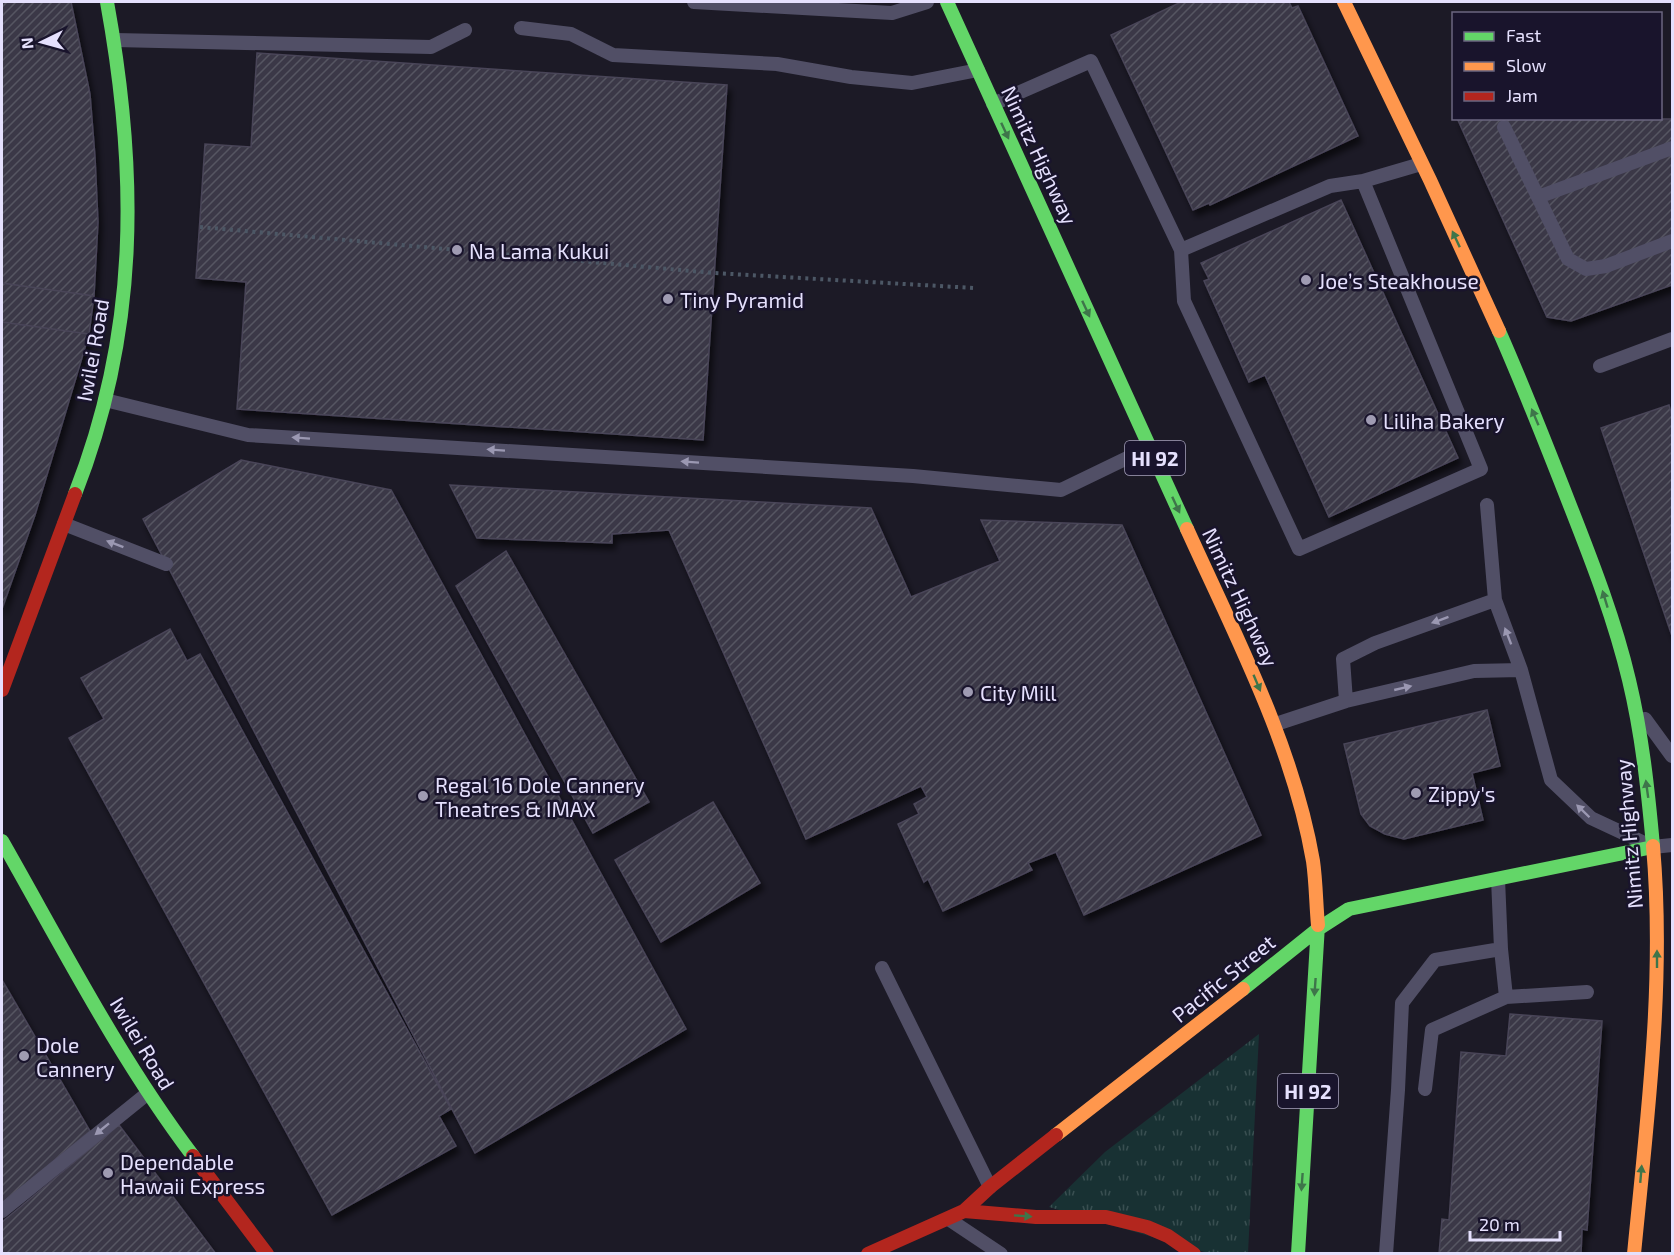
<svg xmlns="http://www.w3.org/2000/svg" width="1674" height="1255" font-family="'Exo 2',sans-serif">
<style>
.grass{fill:url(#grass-tufts)}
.building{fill:url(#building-hatch);stroke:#494558;stroke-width:1.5;filter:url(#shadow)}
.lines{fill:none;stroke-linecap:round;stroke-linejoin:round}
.path{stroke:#4c5765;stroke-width:4;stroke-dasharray:3 4.5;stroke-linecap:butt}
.lane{stroke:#514f66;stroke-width:14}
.fast{stroke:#63d668;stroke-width:14}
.slow{stroke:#ff974d;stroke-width:14}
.jam{stroke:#b3261e;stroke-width:14}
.oneway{fill:#3e754a}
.oneway2{fill:#9b98b2}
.poi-dot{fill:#9f9bb2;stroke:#19142c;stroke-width:2}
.labels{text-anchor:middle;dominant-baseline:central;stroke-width:5;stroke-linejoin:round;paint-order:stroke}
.shield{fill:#19142c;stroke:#a8a3be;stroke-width:1.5}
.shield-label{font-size:20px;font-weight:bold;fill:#e5e0fd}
.street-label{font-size:21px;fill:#e5e0fd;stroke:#19142c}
.poi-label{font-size:21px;fill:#e5e0fd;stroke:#19142c;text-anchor:start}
</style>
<defs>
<pattern id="grass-tufts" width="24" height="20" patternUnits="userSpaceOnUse" patternTransform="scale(1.5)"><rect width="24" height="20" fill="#183133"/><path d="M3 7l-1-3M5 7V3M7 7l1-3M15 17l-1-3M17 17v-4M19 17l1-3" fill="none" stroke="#394f51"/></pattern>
<pattern id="building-hatch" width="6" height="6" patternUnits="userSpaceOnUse" patternTransform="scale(1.5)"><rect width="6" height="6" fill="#3b3947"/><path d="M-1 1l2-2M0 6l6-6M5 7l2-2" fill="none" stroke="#575562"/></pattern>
<filter id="shadow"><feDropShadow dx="3.5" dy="6" stdDeviation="3" flood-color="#0009"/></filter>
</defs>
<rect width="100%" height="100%" fill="#1c1a26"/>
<path class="grass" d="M 1259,1034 L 1248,1253 L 1208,1253 L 1049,1207 L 1105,1152 Z"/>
<path class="building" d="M 2,2 L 71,2 L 90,94 L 95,157 L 98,222 L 94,296 L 2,283 Z
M 1181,2 L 1289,2 L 1292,8 L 1298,6 L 1358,136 L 1210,205 L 1209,203 L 1193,210 L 1111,35 Z
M 257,53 L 727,85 L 703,440 L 237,409 L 246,282 L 196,278 L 205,144 L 251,147 Z
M 1457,118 L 1672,119 L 1672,285 L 1571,321 L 1547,317 Z
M 1341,200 L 1458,458 L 1329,517 L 1265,375 L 1249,382 L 1204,281 L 1209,279 L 1201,263 Z
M 2,283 L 94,296 L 89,334 L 2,322 Z
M 2,322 L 89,334 L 35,515 L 2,609 Z
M 1669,405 L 1672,416 L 1672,636 L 1601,428 Z
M 241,460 L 391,490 L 686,1029 L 475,1153 L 143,519 Z
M 450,485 L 871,508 L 911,597 L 1000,561 L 981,520 L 1122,525 L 1261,835 L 1084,915 L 1056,852 L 1028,863 L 1032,870 L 943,911 L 928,879 L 924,882 L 898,824 L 919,814 L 914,804 L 927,797 L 921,786 L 806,839 L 669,530 L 612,534 L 612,543 L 477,538 Z
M 506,551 L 649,802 L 593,833 L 456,586 Z
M 170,629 L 187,661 L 200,654 L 451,1109 L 439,1116 L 456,1146 L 332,1215 L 69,738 L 104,719 L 81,678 Z
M 1487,710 L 1500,766 L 1472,773 L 1483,820 L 1404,839 L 1385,834 L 1370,826 L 1361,814 L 1344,744 Z
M 713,802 L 760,883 L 661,942 L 615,860 Z
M 2,980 L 90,1131 L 2,1203 Z
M 1510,1014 L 1602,1021 L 1587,1230 L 1582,1229 L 1581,1254 L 1439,1254 L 1442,1219 L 1449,1220 L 1461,1052 L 1506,1056 Z
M 119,1125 L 216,1254 L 2,1254 L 2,1222 Z"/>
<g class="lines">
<path class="path" d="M 200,227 L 714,273 L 974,288"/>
<path class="lane" d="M 694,2 L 892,13 L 927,2
M 521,28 L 571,34 L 613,55 L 777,64 L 851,77 L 912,83 L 978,70
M 115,40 L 431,47 L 465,30
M 993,104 L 1091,61 L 1181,250
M 1504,127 L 1538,197
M 1672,148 L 1538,197 L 1568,259 L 1586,269 L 1606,266 L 1672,241
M 1363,181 L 1481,469 L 1299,549 L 1184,301 L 1181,250 L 1330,186 Z
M 1363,181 L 1421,164
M 1600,366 L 1672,339
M 105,400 L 248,435 L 913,476 L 1061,490 L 1150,447
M 1487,505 L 1495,600 L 1521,670 L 1551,780 L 1591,818 L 1653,847 L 1672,845
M 64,524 L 166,564
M 1346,701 L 1343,659 L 1375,643 L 1495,600
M 1645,719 L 1672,756
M 1276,724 L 1346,701 L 1474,671 L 1521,670
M 1498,879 L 1501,949 L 1506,997 L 1587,992
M 882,968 L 990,1187
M 1425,1089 L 1432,1030 L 1506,997
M 2,1211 L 148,1093
M 950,1220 L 1001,1254
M 1386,1254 L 1398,1090 L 1402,1003 L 1435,960 L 1501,949"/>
<path class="fast" d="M 947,2 L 1187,529
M 1499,331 C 1525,390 1548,449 1571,508 C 1593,564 1615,621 1629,680 C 1642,734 1648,790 1653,846
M 75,494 C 139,331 138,173 107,2
M 2,841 C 63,948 119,1058 193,1156
M 1243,989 L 1318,929 L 1349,909 L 1653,847
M 1298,1254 L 1318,925"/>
<path class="slow" d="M 1344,2 L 1430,180 L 1499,331
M 1187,529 C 1235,635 1293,745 1313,861 C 1316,882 1316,904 1318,925
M 1056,1135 L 1243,989
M 1634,1254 C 1647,1119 1665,982 1653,846"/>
<path class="jam" d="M 2,690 L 75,494
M 193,1156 L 267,1254
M 964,1211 L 1036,1217 L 1106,1217 L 1147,1227 L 1168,1236 L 1194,1254
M 868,1254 L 964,1211 L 990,1187 L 1056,1135"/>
</g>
<defs><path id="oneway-solid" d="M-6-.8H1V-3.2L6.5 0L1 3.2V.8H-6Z" transform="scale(1.5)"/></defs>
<g class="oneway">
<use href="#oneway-solid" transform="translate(1005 131) rotate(65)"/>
<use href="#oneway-solid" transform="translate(1456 239) rotate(-115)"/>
<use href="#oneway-solid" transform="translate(1086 309) rotate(65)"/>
<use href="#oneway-solid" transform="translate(1535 417) rotate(-113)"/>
<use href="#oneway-solid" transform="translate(1176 505) rotate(65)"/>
<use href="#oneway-solid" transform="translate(1605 599) rotate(-107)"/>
<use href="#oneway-solid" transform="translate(1257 683) rotate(67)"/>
<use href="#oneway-solid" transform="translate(1647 789) rotate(-98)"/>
<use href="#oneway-solid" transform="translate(1657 959) rotate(-90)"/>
<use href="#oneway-solid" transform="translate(1315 987) rotate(94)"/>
<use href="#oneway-solid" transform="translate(1641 1174) rotate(-85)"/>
<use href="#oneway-solid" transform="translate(1302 1182) rotate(94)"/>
<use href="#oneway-solid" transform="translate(1023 1216) rotate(4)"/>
</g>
<g class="oneway2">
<use href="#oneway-solid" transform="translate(301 438) rotate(-176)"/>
<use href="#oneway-solid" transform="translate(496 450) rotate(-176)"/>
<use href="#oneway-solid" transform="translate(690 462) rotate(-176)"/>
<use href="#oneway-solid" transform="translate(115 544) rotate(-159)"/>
<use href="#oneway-solid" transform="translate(1440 620) rotate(160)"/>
<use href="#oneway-solid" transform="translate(1508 636) rotate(-111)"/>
<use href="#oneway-solid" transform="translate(1403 688) rotate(-13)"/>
<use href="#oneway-solid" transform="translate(1583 811) rotate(-136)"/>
<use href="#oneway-solid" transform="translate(102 1129) rotate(141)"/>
</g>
<g class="poi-dot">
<circle cx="457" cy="250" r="6"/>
<circle cx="1306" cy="280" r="6"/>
<circle cx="668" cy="299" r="6"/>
<circle cx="1371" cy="420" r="6"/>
<circle cx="968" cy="692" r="6"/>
<circle cx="1416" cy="793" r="6"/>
<circle cx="423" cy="796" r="6"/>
<circle cx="24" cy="1056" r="6"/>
<circle cx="108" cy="1173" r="6"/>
</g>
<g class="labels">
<g class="shield">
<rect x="1125" y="441" width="60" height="34" rx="4.5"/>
<rect x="1278" y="1074" width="60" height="34" rx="4.5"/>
</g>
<g class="shield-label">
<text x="1155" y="458">HI 92</text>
<text x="1308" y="1091">HI 92</text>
</g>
<g class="street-label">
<text transform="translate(1040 155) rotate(65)">Nimitz Highway</text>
<text transform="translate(92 350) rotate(-80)">Iwilei Road</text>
<text transform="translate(1241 597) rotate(65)">Nimitz Highway</text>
<text transform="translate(1628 834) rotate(-95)">Nimitz Highway</text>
<text transform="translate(1223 978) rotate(-39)">Pacific Street</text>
<text transform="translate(143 1043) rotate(59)">Iwilei Road</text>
</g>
<g class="poi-label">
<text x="469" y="250">Na Lama Kukui</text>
<text x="1318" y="280">Joe’s Steakhouse</text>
<text x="680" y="299">Tiny Pyramid</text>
<text x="1383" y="420">Liliha Bakery</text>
<text x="980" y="692">City Mill</text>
<text x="435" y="784">Regal 16 Dole Cannery<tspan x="435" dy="24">Theatres &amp; IMAX</tspan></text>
<text x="1428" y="793">Zippy's</text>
<text x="36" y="1044">Dole<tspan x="36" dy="24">Cannery</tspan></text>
<text x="120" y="1161">Dependable<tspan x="120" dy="24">Hawaii Express</tspan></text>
</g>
</g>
<rect width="1674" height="1255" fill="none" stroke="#e5e0fd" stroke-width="6"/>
<rect x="1452" y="12" width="210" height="108" fill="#19142c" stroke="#6b6680" stroke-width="1.5"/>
<rect x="1464" y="32" width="30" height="9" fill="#63d668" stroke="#6b6680" stroke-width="1.5"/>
<text x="1506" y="42" font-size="18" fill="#e5e0fd">Fast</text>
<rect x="1464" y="62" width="30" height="9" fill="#ff974d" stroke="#6b6680" stroke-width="1.5"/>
<text x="1506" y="72" font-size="18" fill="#e5e0fd">Slow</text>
<rect x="1464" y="92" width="30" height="9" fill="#b3261e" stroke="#6b6680" stroke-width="1.5"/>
<text x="1506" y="102" font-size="18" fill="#e5e0fd">Jam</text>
<g transform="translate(42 42) rotate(265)" stroke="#19142c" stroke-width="4.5" paint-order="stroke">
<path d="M0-4.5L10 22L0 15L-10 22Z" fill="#e5e0fd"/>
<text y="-9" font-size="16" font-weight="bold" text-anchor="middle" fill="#e5e0fd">N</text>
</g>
<path d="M1470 1231v9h90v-9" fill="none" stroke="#e5e0fd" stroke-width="3"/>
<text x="1479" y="1231" font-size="18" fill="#e5e0fd" stroke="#19142c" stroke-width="4.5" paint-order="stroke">20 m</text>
</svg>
